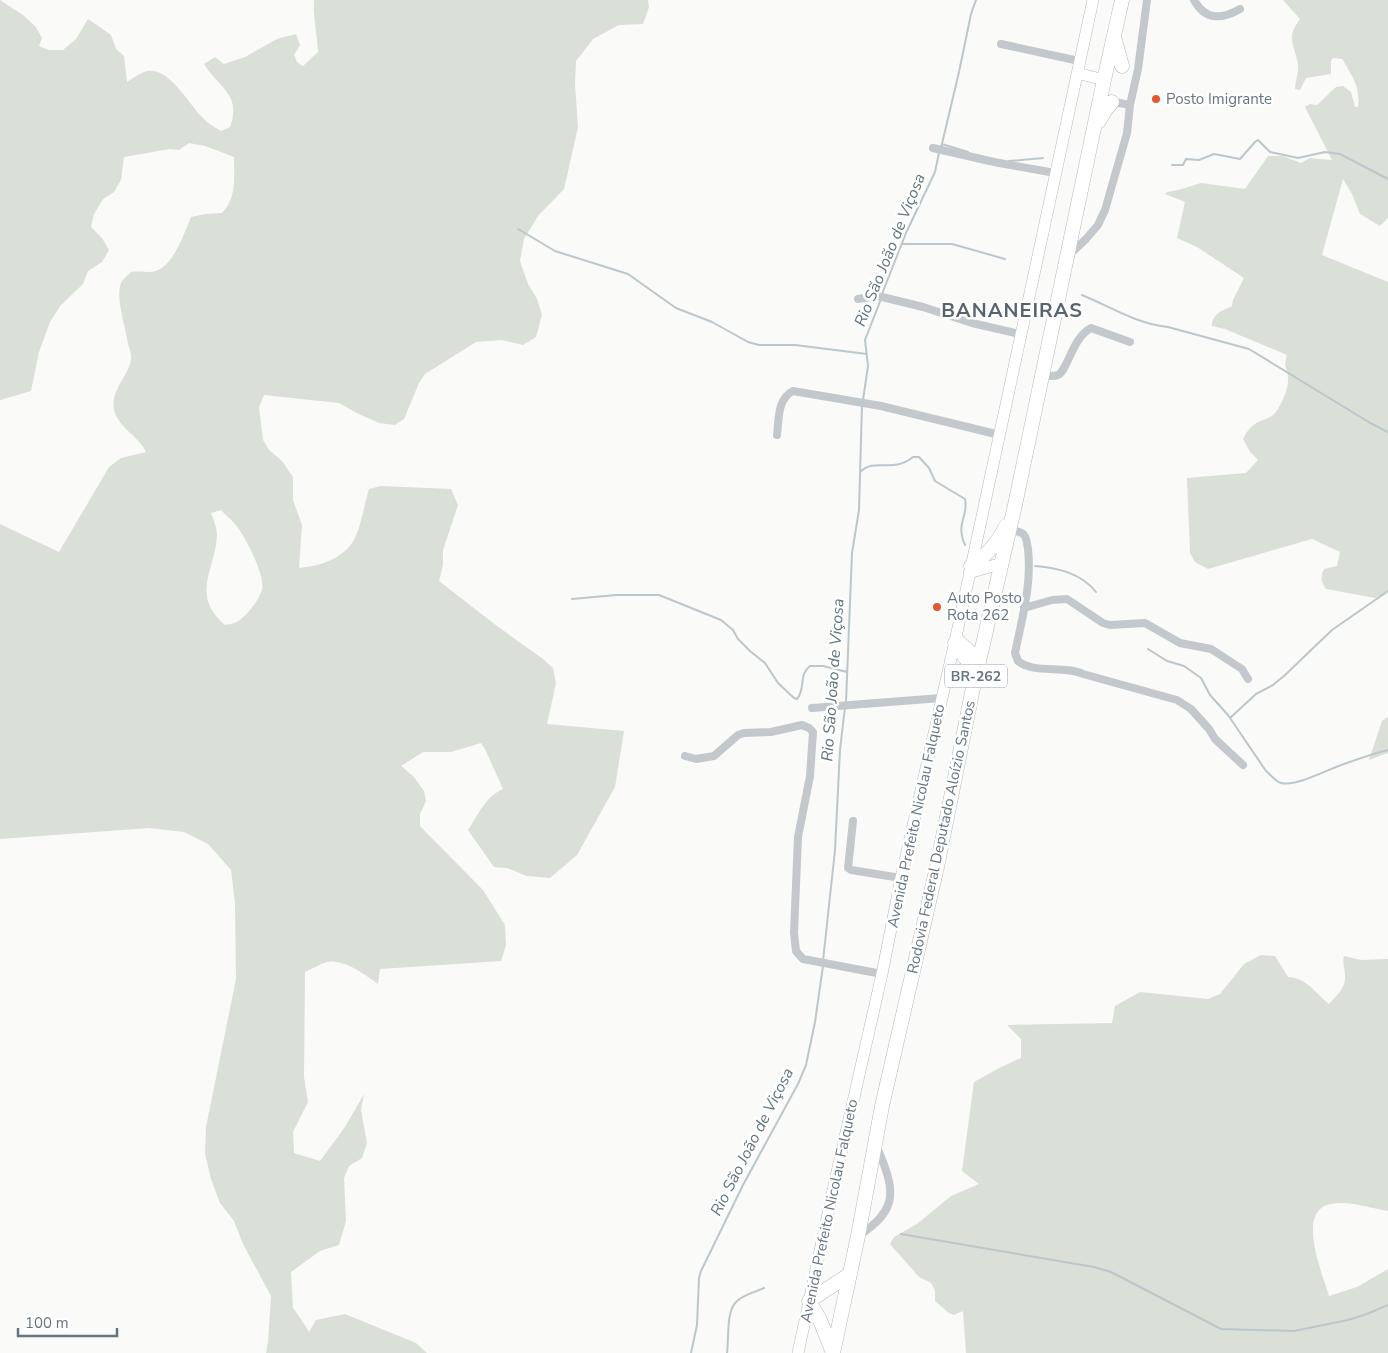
<svg xmlns="http://www.w3.org/2000/svg" width="1388" height="1353" font-family="'Nunito Sans',sans-serif">
<style>
.green{fill:#dadfd7;fill-rule:evenodd}
.lines{fill:none;stroke-linecap:round;stroke-linejoin:round}
.stream{stroke:#bbc7cb;stroke-width:2}
.secondary-casing{stroke:#b3babf;stroke-width:12}
.highway-casing{stroke:#b4b9bd;stroke-width:15}
.street{stroke:#c3c8cc;stroke-width:8}
.secondary{stroke:#fff;stroke-width:11}
.highway{stroke:#fff;stroke-width:14}
.poi-dot{fill:#e4572e;stroke:#fff;stroke-width:2}
.labels{text-anchor:middle;dominant-baseline:central;stroke-width:5;stroke-linejoin:round;paint-order:stroke}
.shield{fill:#fff;stroke:#939fa8;stroke-width:1}
.shield-label{font-size:14px;font-weight:bold;fill:#657683}
.poi-label{font-size:15px;fill:#657683;stroke:#fff;text-anchor:start}
.street-label{font-size:15px;fill:#657683;stroke:#fff}
.water-label{font-size:16px;font-style:italic;fill:#60757c;stroke:#fff}
.district-label{font-size:20px;font-weight:bold;letter-spacing:1px;fill:#57646e;stroke:#fff}
</style>
<rect width="100%" height="100%" fill="#fafaf8"/>
<path class="green" d="M 0,0 L 23,15 L 36,27 L 42,38 L 39,46 L 49,50 L 63,50 L 76,39 L 88,19 L 111,35 L 116,49 L 124,56 L 127,82 C 132,79 138,74 144,72 C 167,63 188,103 202,117 C 207,123 214,127 221,131 L 230,127 C 242,94 219,88 204,64 L 215,57 L 224,64 L 245,57 L 277,39 L 296,34 L 300,45 L 294,55 L 297,62 L 303,66 L 318,52 C 317,33 313,19 314,0 L 648,0 L 649,7 L 643,24 L 619,25 L 593,39 L 576,61 L 575,84 L 578,127 L 564,189 L 538,216 L 524,239 L 520,261 L 528,284 L 537,299 L 542,315 L 536,337 L 523,345 L 502,340 L 476,342 L 425,374 L 419,383 L 404,419 L 395,425 L 379,423 L 357,413 L 339,403 L 264,395 L 259,407 L 263,440 L 269,450 L 282,461 L 293,477 L 293,500 L 302,525 L 299,568 C 320,566 344,559 355,538 C 362,523 364,505 369,489 L 381,486 L 451,489 L 458,505 L 443,550 L 443,565 L 439,581 L 497,626 L 543,659 L 553,668 L 556,683 L 547,724 L 624,731 L 615,787 L 577,855 L 550,878 L 527,876 L 507,868 L 494,867 L 468,830 C 478,815 486,796 503,789 L 485,749 L 481,743 L 451,752 L 423,752 L 401,766 L 414,777 L 424,791 L 426,801 L 420,814 L 420,826 L 483,890 L 505,925 L 506,945 L 501,961 L 380,969 L 378,984 C 366,975 343,958 327,962 C 320,964 312,969 305,972 L 304,1077 L 308,1102 L 293,1132 L 294,1153 L 320,1161 L 345,1127 L 364,1094 L 361,1110 L 367,1143 L 362,1158 L 349,1166 L 344,1178 L 346,1221 L 339,1245 L 320,1251 L 291,1272 L 293,1308 L 301,1319 L 309,1332 L 316,1320 L 345,1314 L 416,1343 L 427,1353 L 266,1353 L 268,1342 L 271,1296 L 243,1244 L 234,1221 L 220,1203 L 211,1179 L 205,1154 L 206,1127 L 236,979 L 235,903 L 231,870 L 208,844 L 184,832 L 149,828 L 0,839 L 0,524 L 59,552 L 109,467 L 121,458 L 146,452 C 139,437 121,429 115,413 C 108,391 129,377 131,359 C 132,354 129,348 128,344 C 126,327 115,298 121,283 C 123,279 128,275 131,272 C 138,271 145,272 151,272 C 173,270 184,233 191,217 L 205,214 L 222,213 C 237,198 234,177 234,157 L 205,146 L 189,143 L 179,150 L 170,149 L 124,157 L 121,180 L 114,192 L 103,199 L 94,214 L 91,227 L 102,238 L 109,250 L 102,262 L 88,271 L 83,284 L 61,305 L 50,322 L 39,352 L 31,391 L 0,400 ZM 221,510 C 225,515 231,519 235,524 C 244,534 266,576 262,590 C 260,597 254,605 250,610 C 241,620 239,623 225,625 C 190,595 215,570 217,536 C 217,528 214,521 211,513 Z
M 1283,0 L 1388,0 L 1388,218 L 1380,226 L 1360,214 L 1352,194 L 1343,179 L 1322,255 L 1388,282 L 1388,592 L 1375,598 L 1326,589 C 1321,581 1320,577 1324,569 L 1337,566 L 1340,552 L 1312,539 L 1208,569 L 1195,562 L 1190,553 L 1187,478 L 1246,473 L 1258,460 L 1250,452 L 1243,439 C 1246,433 1249,428 1255,424 C 1262,419 1269,420 1275,413 C 1282,404 1289,388 1288,377 C 1287,365 1283,369 1287,355 L 1225,329 L 1212,326 C 1212,314 1222,311 1232,306 L 1233,300 L 1244,278 L 1197,247 L 1177,238 L 1185,202 L 1165,194 L 1167,192 L 1178,190 L 1201,183 L 1245,189 L 1268,156 L 1282,156 L 1301,163 L 1310,158 L 1332,160 L 1305,107 L 1310,104 L 1317,105 L 1336,87 L 1343,86 L 1351,92 L 1355,107 L 1358,107 C 1361,87 1351,74 1342,59 L 1333,58 L 1331,61 L 1331,74 L 1306,78 L 1300,90 L 1295,89 C 1295,81 1299,73 1298,65 C 1295,44 1285,39 1300,19 Z
M 1388,717 L 1388,753 L 1369,760 L 1382,721 Z
M 1261,955 L 1275,956 L 1288,977 C 1307,978 1315,993 1329,1004 C 1336,996 1346,988 1345,976 C 1345,969 1342,963 1344,956 L 1361,960 L 1388,959 L 1388,1211 C 1370,1208 1349,1200 1331,1204 C 1295,1210 1323,1275 1329,1296 L 1357,1287 L 1388,1269 L 1388,1353 L 966,1353 L 963,1311 L 954,1315 L 949,1313 L 935,1301 L 935,1291 L 931,1283 L 919,1277 L 890,1244 L 894,1237 L 917,1224 L 951,1196 L 979,1184 L 962,1171 L 974,1082 L 1001,1067 L 1021,1058 L 1021,1039 L 1007,1025 L 1112,1023 L 1115,1006 L 1140,992 L 1208,999 L 1220,994 L 1244,964 Z"/>
<g class="lines">
<path class="stream" d="M 942,144 L 968,152
M 941,148 L 959,72 L 971,14 L 976,0
M 1009,161 L 1043,158
M 1172,165 L 1183,165 L 1186,159 L 1199,160 L 1214,154 L 1240,159 L 1255,142 L 1258,140 L 1270,152 L 1298,158 L 1325,152 L 1340,154 L 1388,179
M 518,229 L 555,251 L 628,274 L 676,308 L 712,322 L 748,342 L 759,345 L 795,345 L 867,354
M 902,244 L 952,244 L 1005,259
M 882,294 L 906,233 L 935,172 L 939,153
M 1082,295 C 1111,307 1137,324 1168,327 L 1249,349 L 1372,424 L 1388,432
M 863,400 L 868,366 L 865,340 L 881,299
M 860,472 C 876,457 892,474 913,457 L 919,457 L 929,468 L 935,481 L 965,499 C 969,516 955,523 965,545
M 1035,566 C 1058,568 1081,573 1096,592
M 572,599 L 616,595 L 659,595 L 721,620 L 733,630 L 738,639 L 750,651 L 765,663 L 778,683 L 794,698 L 797,699 C 806,689 798,675 810,666 L 823,666 L 847,672
M 1148,649 L 1167,661 L 1184,666 L 1201,678 L 1210,695 L 1228,715 L 1266,771 C 1271,775 1275,781 1281,783 C 1297,787 1328,769 1344,764 C 1358,759 1373,754 1388,750
M 846,702 L 852,553 L 859,510 L 862,405
M 1230,718 L 1256,694 L 1273,685 L 1284,676 L 1332,630 L 1388,591
M 823,961 L 835,850 L 840,750 L 845,707
M 901,1234 L 1094,1267 L 1111,1272 L 1221,1329 L 1294,1331 L 1348,1320 L 1367,1314 L 1388,1305
M 691,1353 L 697,1325 L 699,1278 L 701,1271 L 743,1185 L 798,1084 L 806,1065 L 815,1022 L 823,966
M 727,1353 C 729,1339 726,1312 736,1302 C 742,1295 756,1292 764,1288"/>
<defs>
<path id="secondary" d="M 1077,73 L 1104,80
M 969,573 L 1002,563
M 956,637 L 980,660
M 798,1353 L 835,1181 L 882,974 L 901,878 L 956,637 L 1093,0"/>
<path id="highway" d="M 1115,40 L 1122,66
M 1099,121 L 1104,112 L 1112,102
M 971,566 C 987,555 997,544 1006,526
M 955,643 L 971,666 L 971,680
M 833,1353 L 858,1236 L 882,1106 L 937,867 L 974,683 L 1015,505 L 1104,80 L 1122,0
M 833,1353 L 820,1320 L 809,1301 L 850,1274"/>
</defs>
<use href="#secondary" class="secondary-casing"/>
<use href="#highway" class="highway-casing"/>
<path class="street" d="M 1194,0 C 1205,20 1221,20 1240,9
M 1001,44 L 1079,61
M 1109,101 L 1130,105 L 1138,69 L 1147,0
M 933,148 L 994,162 L 1055,173
M 1069,255 L 1086,239 L 1098,225 L 1105,210 L 1127,133 L 1130,105
M 858,299 L 878,296 L 923,307 L 972,323 L 1020,334
M 1042,375 C 1047,376 1053,377 1058,375 C 1068,370 1072,338 1091,328 L 1130,342
M 777,435 C 779,420 777,399 793,391 L 881,406 L 1000,435
M 1009,530 C 1014,531 1021,531 1024,535 C 1027,538 1027,545 1028,549 C 1032,585 1022,618 1015,653 L 1018,661 C 1032,674 1066,665 1083,674 L 1177,700 L 1191,709 L 1209,729 L 1215,739 L 1243,765
M 1024,608 L 1052,600 L 1067,599 L 1103,623 L 1110,625 L 1145,623 L 1180,643 L 1211,649 L 1242,669 L 1248,679
M 812,708 L 941,698
M 685,756 L 696,759 L 714,756 L 738,735 L 744,733 L 771,732 L 802,725 L 809,728 L 813,732 L 810,776 L 798,837 L 794,933 L 796,951 L 803,959 L 882,974
M 853,821 L 848,868 L 851,870 L 901,878
M 858,1236 C 901,1209 894,1188 877,1147"/>
<use href="#secondary" class="secondary"/>
<use href="#highway" class="highway"/>
</g>
<g class="poi-dot">
<circle cx="1156" cy="99" r="5"/>
<circle cx="937" cy="607" r="5"/>
</g>
<g class="labels">
<rect class="shield" x="945" y="664.5" width="62" height="23" rx="4"/>
<g class="shield-label">
<text x="976" y="676">BR-262</text>
</g>
<g class="poi-label">
<text x="1166" y="99">Posto Imigrante</text>
<text x="947" y="598">Auto Posto<tspan x="947" dy="17">Rota 262</tspan></text>
</g>
<g class="street-label">
<text transform="translate(916 816) rotate(-78)">Avenida Prefeito Nicolau Falqueto</text>
<text transform="translate(941 837) rotate(-78)">Rodovia Federal Deputado Aloízio Santos</text>
<text transform="translate(829 1211) rotate(-78)">Avenida Prefeito Nicolau Falqueto</text>
</g>
<g class="water-label">
<text transform="translate(890 250) rotate(-68)">Rio São João de Viçosa</text>
<text transform="translate(833 680) rotate(-86)">Rio São João de Viçosa</text>
<text transform="translate(752 1142) rotate(-63)">Rio São João de Viçosa</text>
</g>
<g class="district-label">
<text x="1012" y="310">BANANEIRAS</text>
</g>
</g>
<path d="M18 1328v8h99v-8" fill="none" stroke="#657683" stroke-width="2.5"/>
<text x="25" y="1328" font-size="15" fill="#657683" stroke="#ffffff" stroke-width="4" paint-order="stroke">100 m</text>
</svg>
